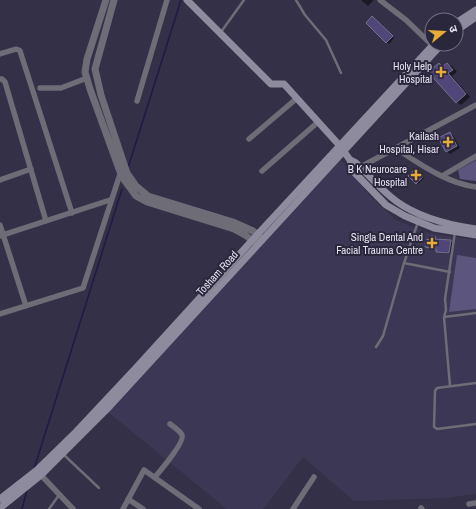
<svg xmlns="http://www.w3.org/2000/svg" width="476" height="509" font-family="'Archivo Narrow','Noto Sans Devanagari',sans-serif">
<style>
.built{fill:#3c3754}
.green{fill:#5c567e}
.shadow{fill:#0007}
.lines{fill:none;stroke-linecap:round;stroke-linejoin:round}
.stream{stroke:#231846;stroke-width:1.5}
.building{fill:#504679;stroke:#74718b}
.service{stroke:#6d6c77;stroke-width:2.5}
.minor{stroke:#6d6c77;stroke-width:5.5}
.tertiary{stroke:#6d6c77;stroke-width:7}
.secondary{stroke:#8d8b9d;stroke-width:7}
.poi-dot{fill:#e6ac36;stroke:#2a263c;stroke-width:1.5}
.labels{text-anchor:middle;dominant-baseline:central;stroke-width:4;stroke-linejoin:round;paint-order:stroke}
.poi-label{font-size:11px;fill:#e3e2f0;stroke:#2a263c;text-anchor:end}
.street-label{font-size:11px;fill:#e3e2f0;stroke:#2a263c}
</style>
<rect width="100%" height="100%" fill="#343047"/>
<path class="built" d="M 340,159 L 370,196 L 396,220 L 428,233 L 476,240 L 476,494 L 446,498 L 354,501 L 303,457 L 263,509 L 227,509 L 108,412 Z"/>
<path class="green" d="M 476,160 L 476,181 L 460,179 L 458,170 Z
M 457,255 L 476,258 L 476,309 L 449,312 Z"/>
<path class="shadow" d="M 361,0 L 373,0 L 373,1 L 368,6 Z
M 373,17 L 394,38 L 389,44 L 367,23 Z
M 439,64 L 444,67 L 447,64 L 452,66 L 457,72 L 452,76 L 470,97 L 461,105 L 456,102 Z
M 450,133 L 453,135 L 460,148 L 450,154 L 447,152 L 440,139 Z
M 417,171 L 424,178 L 418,184 L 416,183 Z
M 435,238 L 453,243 L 452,254 L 440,253 L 437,251 L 437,250 L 426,246 L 431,241 Z"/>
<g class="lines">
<path class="stream" d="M 128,168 L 181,0
M 34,469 L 122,189
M 22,509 L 27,490"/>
</g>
<path class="building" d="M 372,16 L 393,36 L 386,43 L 366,23 Z
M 439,63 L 442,67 L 447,63 L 453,70 L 448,73 L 466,94 L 456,103 L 428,72 Z
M 450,132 L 457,146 L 446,152 L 438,138 Z
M 415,169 L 423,177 L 416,184 L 408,176 Z
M 431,236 L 436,237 L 435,239 L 451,240 L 449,253 L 436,252 L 436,249 L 425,247 L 427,239 L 430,240 Z"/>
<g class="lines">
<path class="service" d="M 296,0 L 305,15 L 326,40 L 341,73
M 221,32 L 244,0
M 404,263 L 450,272
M 444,317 L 476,313
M 376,347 L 383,336 L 404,263 L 418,222
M 476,383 L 437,388 L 435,391 L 434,427 L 437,429 L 476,424
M 450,386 L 444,317 L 446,310 L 445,299 L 455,232
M 63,454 L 99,488
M 49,509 L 59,495"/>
<path class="minor" d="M 380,0 L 406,20 L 432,45
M 0,54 L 16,49 L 19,50 L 20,51 L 72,213
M 0,79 L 2,79 L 5,82 L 46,221
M 40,88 L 61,88 L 87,78
M 137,101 L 167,0
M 249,139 L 296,99
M 395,148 C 420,164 446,183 476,187
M 262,171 L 318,122
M 353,171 L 476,105
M 442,176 L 476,156
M 0,180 L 31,169
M 0,225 L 26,306
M 0,236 L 110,200
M 0,314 L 83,288 L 121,171
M 39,473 L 73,509
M 155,477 C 160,471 185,442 182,435 C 180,431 174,427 170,424
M 128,499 L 143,509
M 469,504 L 476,503
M 421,508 L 422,509
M 123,509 L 144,470 L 199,509
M 293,509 L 314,477"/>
<path class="tertiary" d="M 106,0 L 87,59 L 85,72 L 90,89 L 122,177 L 136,196 L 147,202 L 234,229 L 245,235 L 256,243
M 114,0 L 95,69 L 101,95 L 127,173 L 136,186 L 148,196 L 233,222 L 253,231 L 261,238"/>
<path class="secondary" d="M 187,0 L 271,84 L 284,84 L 340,146 L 350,160 L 353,171 L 386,205 L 405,216 L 434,228 L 476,235
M 456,23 L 476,10
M 456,31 L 476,17
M 350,160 L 356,163 C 369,175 381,190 396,201 C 419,218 448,225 476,229
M 0,499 L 37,470 L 76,432 L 136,368 L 257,235 L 434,44
M 0,508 L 41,475 L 110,406 L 442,44"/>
</g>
<g class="poi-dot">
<path d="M439 66h4v4h4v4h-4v4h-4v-4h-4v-4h4z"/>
<path d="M446 136h4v4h4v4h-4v4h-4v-4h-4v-4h4z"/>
<path d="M414 169h4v4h4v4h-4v4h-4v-4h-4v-4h4z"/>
<path d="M430 237h4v4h4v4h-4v4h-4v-4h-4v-4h4z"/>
</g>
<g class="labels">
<g class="poi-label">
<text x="432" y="66">Holy Help<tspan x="432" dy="13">Hospital</tspan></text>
<text x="439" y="136">Kailash<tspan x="439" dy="13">Hospital, Hisar</tspan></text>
<text x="407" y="169">B K Neurocare<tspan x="407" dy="13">Hospital</tspan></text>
<text x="423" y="237">Singla Dental And<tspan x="423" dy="13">Facial Trauma Centre</tspan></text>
</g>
<g class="street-label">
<text transform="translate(217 273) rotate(-48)">Tosham Road</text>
</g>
</g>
<g transform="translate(444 32) rotate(72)"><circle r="19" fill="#2a263c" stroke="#747184"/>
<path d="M0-3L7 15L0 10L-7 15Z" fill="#e6ac36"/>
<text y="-6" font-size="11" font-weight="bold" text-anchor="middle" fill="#e3e2f0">उ</text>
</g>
</svg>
